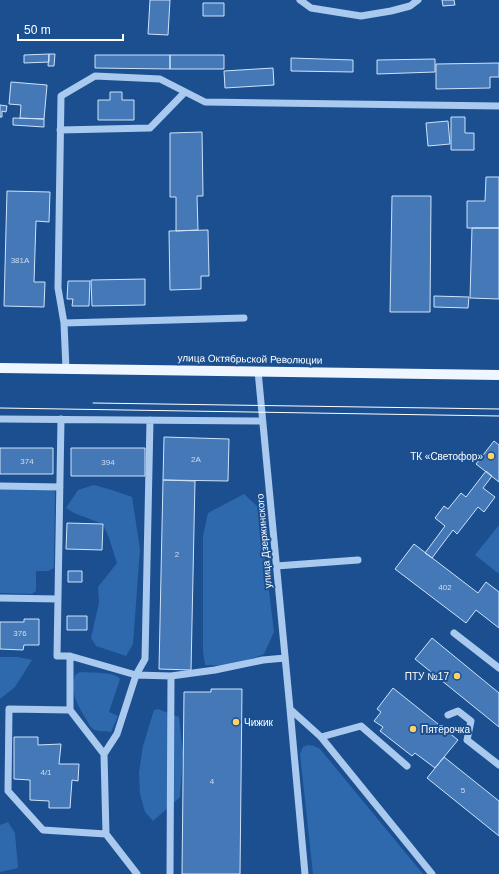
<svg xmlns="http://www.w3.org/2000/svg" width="499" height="874" font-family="Helvetica,sans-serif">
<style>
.green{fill:#2e69ad}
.building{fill:#4478b7;stroke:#cfe3fa}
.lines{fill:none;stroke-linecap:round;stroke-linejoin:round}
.minor{stroke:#a9c9ee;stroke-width:7}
.major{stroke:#f0f6ff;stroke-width:10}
.tram{stroke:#fff;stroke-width:1}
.poi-dot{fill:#ffd166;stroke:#1b4f8f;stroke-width:1.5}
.labels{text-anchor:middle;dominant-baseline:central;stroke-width:4;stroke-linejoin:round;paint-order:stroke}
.number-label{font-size:8px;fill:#d0dded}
.street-label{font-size:10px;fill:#fff;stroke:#1b4f8f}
.poi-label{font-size:10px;fill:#fff;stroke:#1b4f8f;text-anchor:end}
</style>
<rect width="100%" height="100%" fill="#1b4f8f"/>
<path class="green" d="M 94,485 L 112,490 L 132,497 L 140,549 L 133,644 L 126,656 L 96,646 L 91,638 L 99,603 L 98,587 L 117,563 L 109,538 L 103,524 L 74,513 L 66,508 L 78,490 Z
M 0,489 L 48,489 L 55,491 L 54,568 L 48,571 L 36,571 L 36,591 L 32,594 L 0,593 Z
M 244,494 L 259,508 L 274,632 L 264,654 C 244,662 226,667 205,665 L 203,651 L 203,536 L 208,513 Z
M 499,525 L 499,574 L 475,555 Z
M 0,657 L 18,657 L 32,660 L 15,687 L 0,699 Z
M 80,672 C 90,673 115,671 120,679 L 109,712 L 118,716 L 111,732 C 106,731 98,732 93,729 C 90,727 88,722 86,719 C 77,704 70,693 75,675 Z
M 158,709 L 179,717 L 183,753 L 180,797 L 153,821 L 145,812 L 140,794 L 139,772 L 143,746 L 154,710 Z
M 308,745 L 314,746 L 320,749 L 423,874 L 313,874 L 300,754 L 303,747 Z
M 8,822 L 15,833 L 18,868 L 0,872 L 0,825 Z"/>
<path class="building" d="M 150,0 L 170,0 L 168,35 L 148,34 Z
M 442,0 L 454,0 L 455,5 L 443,6 Z
M 203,3 L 224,3 L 224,16 L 203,16 Z
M 49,54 L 49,62 L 24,63 L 24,55 Z
M 49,54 L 55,54 L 54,66 L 48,66 Z
M 95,55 L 170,55 L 170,69 L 95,68 Z
M 170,55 L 224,55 L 224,69 L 170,69 Z
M 291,58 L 353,60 L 353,72 L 291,71 Z
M 435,59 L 435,72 L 377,74 L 377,60 Z
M 499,63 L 499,77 L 490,77 L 490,88 L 436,89 L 436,64 Z
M 273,68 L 274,85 L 225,88 L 224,71 Z
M 11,82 L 47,85 L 44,119 L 20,118 L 21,105 L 9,104 Z
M 110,92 L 122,92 L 122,100 L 134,100 L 134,120 L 98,120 L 98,100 L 110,100 Z
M 0,105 L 7,106 L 6,112 L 2,111 L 2,117 L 0,117 Z
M 451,117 L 465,117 L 465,133 L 474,133 L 474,150 L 451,150 Z
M 13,118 L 44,119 L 44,127 L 13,125 Z
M 448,121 L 450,144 L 428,146 L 426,123 Z
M 202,132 L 203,196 L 197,196 L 198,230 L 176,231 L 176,197 L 170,197 L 170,133 Z
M 486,177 L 499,177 L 499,228 L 467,228 L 467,201 L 485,201 Z
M 7,191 L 50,192 L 49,222 L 36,221 L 34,282 L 45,282 L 44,307 L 4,306 Z
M 392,196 L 431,196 L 430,312 L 390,312 Z
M 472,228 L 499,228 L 499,299 L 470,298 Z
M 208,230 L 209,276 L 201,276 L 201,289 L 170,290 L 169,231 Z
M 145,279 L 145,305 L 92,306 L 91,280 Z
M 68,281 L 90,281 L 89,306 L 72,306 L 73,299 L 67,299 Z
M 434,296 L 469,297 L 468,308 L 434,307 Z
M 164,437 L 229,439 L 228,481 L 163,480 Z
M 494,441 L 499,445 L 499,482 L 476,464 Z
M 0,448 L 53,448 L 53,474 L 0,474 Z
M 71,448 L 145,448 L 145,476 L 71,476 Z
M 486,471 L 492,476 L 483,488 L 495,497 L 484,512 L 478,507 L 457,534 L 453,530 L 432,558 L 425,553 L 445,526 L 435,518 L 444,506 L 448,509 L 461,493 L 466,497 Z
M 163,480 L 195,481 L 191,670 L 159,669 Z
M 67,523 L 103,524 L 102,550 L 66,549 Z
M 414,544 L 478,593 L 486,582 L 499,592 L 499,628 L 476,610 L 466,623 L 395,569 Z
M 68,571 L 82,571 L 82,582 L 68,582 Z
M 67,616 L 87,616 L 87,630 L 67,630 Z
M 24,619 L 39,619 L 39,645 L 24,645 L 23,650 L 0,649 L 0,622 L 24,622 Z
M 432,638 L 499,693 L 499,727 L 415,659 Z
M 393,688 L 458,740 L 435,768 L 415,753 L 412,756 L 380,731 L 383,727 L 374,721 L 381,712 L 377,709 Z
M 211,689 L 242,689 L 240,874 L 182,874 L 184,692 L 211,692 Z
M 14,737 L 38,737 L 38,745 L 61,744 L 59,764 L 79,764 L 78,781 L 72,780 L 70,808 L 49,808 L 49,801 L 30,800 L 30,780 L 14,779 Z
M 444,757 L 499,801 L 499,836 L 427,778 Z"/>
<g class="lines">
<path class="minor" d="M 300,0 L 311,8 L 361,16 L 391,11 L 410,6 L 418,0
M 60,130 L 150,128 L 185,92
M 64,323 L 58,288 L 61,96 L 95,76 L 160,79 L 205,102 L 499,106
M 66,369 L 64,323 L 244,318
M 258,371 L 290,709 L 321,737 L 432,874
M 0,419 L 262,421
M 61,419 L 57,656 L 70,656 L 136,675 L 145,659 L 150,420
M 0,486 L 60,487
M 276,566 L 358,560
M 0,598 L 58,599
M 454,633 L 499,668
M 70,656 L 70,710
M 290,709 L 305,874
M 448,715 L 458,711 L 471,721 L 467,740 L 499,765
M 321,737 L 361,726 L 407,766
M 104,754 L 117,734 L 136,675 L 171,676 L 215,670 L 263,660 L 285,658
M 106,834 L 43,830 L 8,791 L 9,709 L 70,710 L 104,754 L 106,834 L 137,874
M 170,874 L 171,676"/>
<path class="major" d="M 0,368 L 499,375"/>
<path class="tram" d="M 93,403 L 499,409
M 0,408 L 499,416"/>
</g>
<g class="poi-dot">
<circle cx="491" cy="456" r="4"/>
<circle cx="457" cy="676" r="4"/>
<circle cx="236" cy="722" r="4"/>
<circle cx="413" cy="729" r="4"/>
</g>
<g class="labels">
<g class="number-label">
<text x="20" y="260">381А</text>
<text x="196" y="459">2А</text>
<text x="27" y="461">374</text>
<text x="108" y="462">394</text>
<text x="177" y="554">2</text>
<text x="445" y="587">402</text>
<text x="20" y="633">376</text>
<text x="46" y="772">4/1</text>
<text x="212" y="781">4</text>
<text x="463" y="790">5</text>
</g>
<g class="street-label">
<text transform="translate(250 359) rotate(1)">улица Октябрьской Революции</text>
<text transform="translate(264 541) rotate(-95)">улица Дзержинского</text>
</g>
<g class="poi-label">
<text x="483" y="456">ТК «Светофор»</text>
<text x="449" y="676">ПТУ №17</text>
<text x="244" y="722" text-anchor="start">Чижик</text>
<text x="421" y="729" text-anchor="start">Пятёрочка</text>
</g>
</g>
<path d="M18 34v6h105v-6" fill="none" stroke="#ffffff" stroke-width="2"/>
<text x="24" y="34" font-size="12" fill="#ffffff" stroke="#1b4f8f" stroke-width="3" paint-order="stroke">50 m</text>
</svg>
